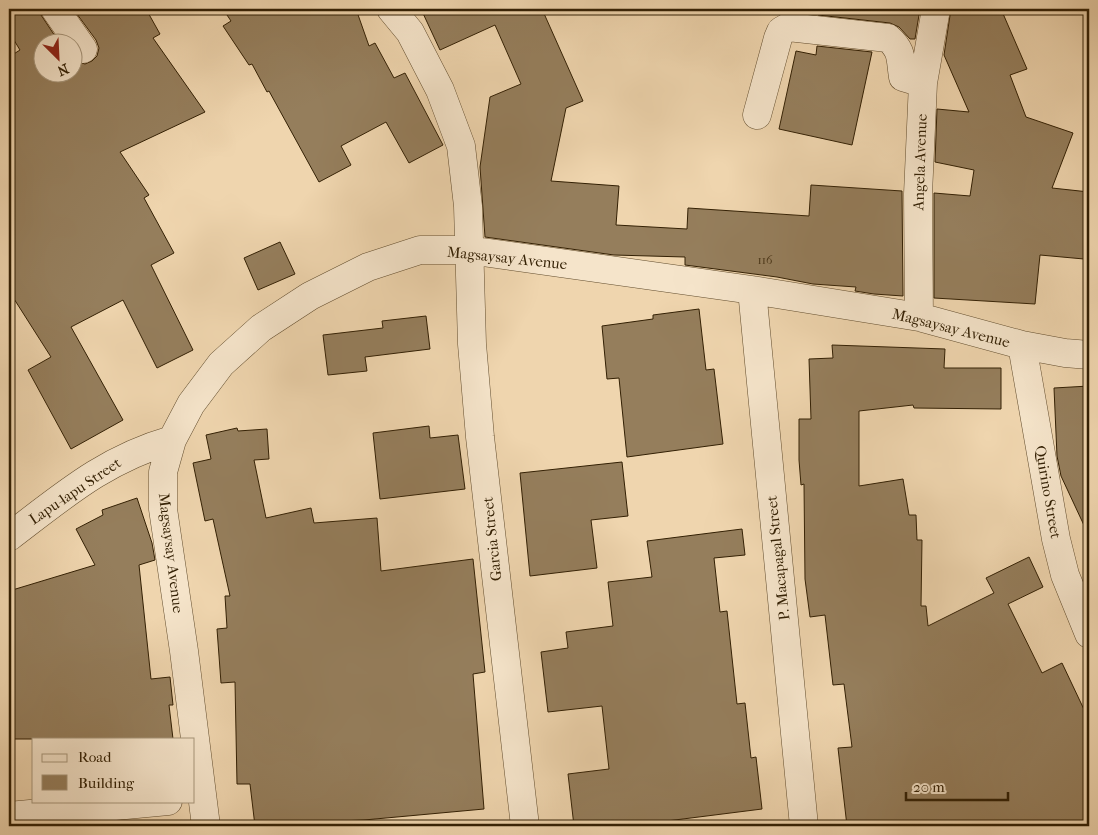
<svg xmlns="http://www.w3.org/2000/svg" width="1098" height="835" font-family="'IM FELL French Canon',serif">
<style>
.building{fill:#957e5c;stroke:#332004}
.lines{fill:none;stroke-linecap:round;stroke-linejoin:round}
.minor-casing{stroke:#624d2e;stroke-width:29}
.minor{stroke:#f5e4ca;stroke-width:28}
.labels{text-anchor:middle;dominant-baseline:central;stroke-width:4;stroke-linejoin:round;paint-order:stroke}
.number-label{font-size:12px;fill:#4c381a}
.street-label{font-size:15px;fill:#332004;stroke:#f5e4ca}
</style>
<rect width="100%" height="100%" fill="#efd5ae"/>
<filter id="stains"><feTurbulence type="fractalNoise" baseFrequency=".004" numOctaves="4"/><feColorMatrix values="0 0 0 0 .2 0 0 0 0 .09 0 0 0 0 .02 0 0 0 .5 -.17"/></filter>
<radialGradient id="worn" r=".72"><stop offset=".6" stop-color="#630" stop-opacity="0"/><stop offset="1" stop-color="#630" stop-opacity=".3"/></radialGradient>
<path class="building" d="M 9,9 L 37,9 L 59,42 L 42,42 L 42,72 L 72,72 L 72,60 L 85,64 L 92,61 L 97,56 L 99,48 L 96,40 L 74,10 L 146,9 L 160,34 L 153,38 L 205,112 L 120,152 L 149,195 L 144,198 L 174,253 L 151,265 L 193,350 L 157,368 L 123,300 L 71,327 L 123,420 L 71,449 L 28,370 L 51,357 L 9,291 L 9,57 L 20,50 L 9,32 Z
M 223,9 L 356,9 L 369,46 L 375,43 L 394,78 L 405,73 L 443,145 L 409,163 L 386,122 L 341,146 L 351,165 L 319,182 L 269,91 L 267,92 L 252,64 L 249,65 L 223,26 L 231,21 Z
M 421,9 L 542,9 L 583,101 L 566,108 L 551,181 L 619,186 L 616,225 L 687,229 L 688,208 L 809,216 L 811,185 L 902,191 L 903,296 L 874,294 L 855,291 L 856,287 L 813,284 L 777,277 L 685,265 L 685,257 L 614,255 L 485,237 L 480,167 L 490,97 L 521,84 L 495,25 L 440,50 Z
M 818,9 L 920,9 L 915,39 L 910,39 L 899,27 L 890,23 L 818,15 Z
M 951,9 L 1001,9 L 1027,69 L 1010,75 L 1026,117 L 1073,133 L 1052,188 L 1089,192 L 1089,228 L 1087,228 L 1084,259 L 1040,255 L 1035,304 L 934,298 L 934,193 L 970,196 L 974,170 L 935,162 L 937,109 L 969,112 L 944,55 Z
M 817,46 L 872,52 L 852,145 L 779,129 L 796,51 L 816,55 Z
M 280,242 L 295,274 L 258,290 L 244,258 Z
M 699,309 L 706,370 L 714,369 L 723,444 L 627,457 L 619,378 L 607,379 L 602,326 L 653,319 L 653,315 Z
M 426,316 L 430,349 L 365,357 L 367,371 L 328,375 L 323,335 L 383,328 L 382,321 Z
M 832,345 L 945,349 L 944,368 L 1001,368 L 1001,409 L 914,408 L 913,405 L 859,411 L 859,486 L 903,479 L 909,515 L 916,515 L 917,540 L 922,540 L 921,606 L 926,606 L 928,626 L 994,593 L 986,578 L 1029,557 L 1043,587 L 1008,604 L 1042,673 L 1062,663 L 1089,720 L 1089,826 L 1040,826 L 1037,821 L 991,826 L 847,826 L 838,748 L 852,747 L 844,684 L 833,685 L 825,615 L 810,617 L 805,579 L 804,484 L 801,485 L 799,460 L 799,419 L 811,419 L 809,359 L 833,358 Z
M 1089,386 L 1089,536 L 1061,476 L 1057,456 L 1054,388 Z
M 429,426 L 430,438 L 458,435 L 465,489 L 380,499 L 373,433 Z
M 237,428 L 238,431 L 267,429 L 269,459 L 254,460 L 266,518 L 311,508 L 314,523 L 377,518 L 381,571 L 473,559 L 485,672 L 473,674 L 484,809 L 364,820 L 291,823 L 291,826 L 255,826 L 250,784 L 237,784 L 235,682 L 221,683 L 217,629 L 227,628 L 225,596 L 230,596 L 213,519 L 205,521 L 193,463 L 211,459 L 206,435 Z
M 622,462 L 628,516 L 591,520 L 597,568 L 530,576 L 520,473 Z
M 137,498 L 152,543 L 155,560 L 139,565 L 151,679 L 170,677 L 173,705 L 169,705 L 173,739 L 9,739 L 9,591 L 95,565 L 76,529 L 103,515 L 102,510 Z
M 742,529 L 745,555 L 714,558 L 720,612 L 727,611 L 737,704 L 745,703 L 751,758 L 756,757 L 762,809 L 659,822 L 660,826 L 574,826 L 568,774 L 609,769 L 602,706 L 548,712 L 541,652 L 568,648 L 566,632 L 613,626 L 608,582 L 652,577 L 647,541 Z"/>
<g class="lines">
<defs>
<path id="minor" d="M 55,9 L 83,49
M 391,9 L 410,32 L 440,90 L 461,146 L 468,206 L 472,344 L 480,437 L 525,826
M 757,115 L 778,38 L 781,31 L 788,27 L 888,38 C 903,51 900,59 903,77 L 923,83
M 752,290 L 804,826
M 919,317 L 918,194 L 923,83 L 936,9
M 1022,345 L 1056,539 L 1065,575 L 1089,634
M 9,537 C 63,496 105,459 172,440
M 9,816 L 168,801
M 206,826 L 184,651 L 163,509 L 163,472 L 172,440 L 191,404 L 221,364 L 261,328 L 310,296 L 368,267 L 420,250 L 468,250 L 752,290 L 919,317 L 1022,345 L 1065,353 L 1089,355"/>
</defs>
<use href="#minor" class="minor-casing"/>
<use href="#minor" class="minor"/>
</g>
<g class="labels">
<g class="number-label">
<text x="765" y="260">116</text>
</g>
<g class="street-label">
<text transform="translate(920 162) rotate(-88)">Angela Avenue</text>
<text transform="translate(507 258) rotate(6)">Magsaysay Avenue</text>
<text transform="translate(951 328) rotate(14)">Magsaysay Avenue</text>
<text transform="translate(75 491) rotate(-34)">Lapu-lapu Street</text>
<text transform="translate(1048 492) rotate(80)">Quirino Street</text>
<text transform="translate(492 539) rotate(-96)">Garcia Street</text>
<text transform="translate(171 553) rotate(83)">Magsaysay Avenue</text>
<text transform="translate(778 558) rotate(-96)">P. Macapagal Street</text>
</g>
</g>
<rect width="1098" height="835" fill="none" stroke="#efd5ae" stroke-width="30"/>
<rect x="10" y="10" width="1078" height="815" fill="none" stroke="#332004" stroke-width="2.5"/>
<rect x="15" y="15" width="1068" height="805" fill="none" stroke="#332004"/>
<rect x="32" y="738" width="162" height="65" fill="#f5e4ca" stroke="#a7967b"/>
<rect x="42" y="754" width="25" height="8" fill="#f5e4ca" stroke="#a7967b"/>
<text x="78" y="762" font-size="15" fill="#332004">Road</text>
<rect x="42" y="775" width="25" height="15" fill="#957e5c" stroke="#a7967b"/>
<text x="78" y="788" font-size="15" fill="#332004">Building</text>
<g transform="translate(58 58) rotate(156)"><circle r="24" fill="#f5e4ca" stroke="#a7967b"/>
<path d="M0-4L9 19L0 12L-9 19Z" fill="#8f2418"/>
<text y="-8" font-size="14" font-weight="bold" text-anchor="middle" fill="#332004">N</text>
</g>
<path d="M906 792v8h102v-8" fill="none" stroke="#332004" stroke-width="2.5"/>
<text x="913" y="792" font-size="15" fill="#332004" stroke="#f5e4ca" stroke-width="4" paint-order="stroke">20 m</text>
<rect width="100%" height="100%" filter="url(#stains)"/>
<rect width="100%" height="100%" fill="url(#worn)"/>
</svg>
